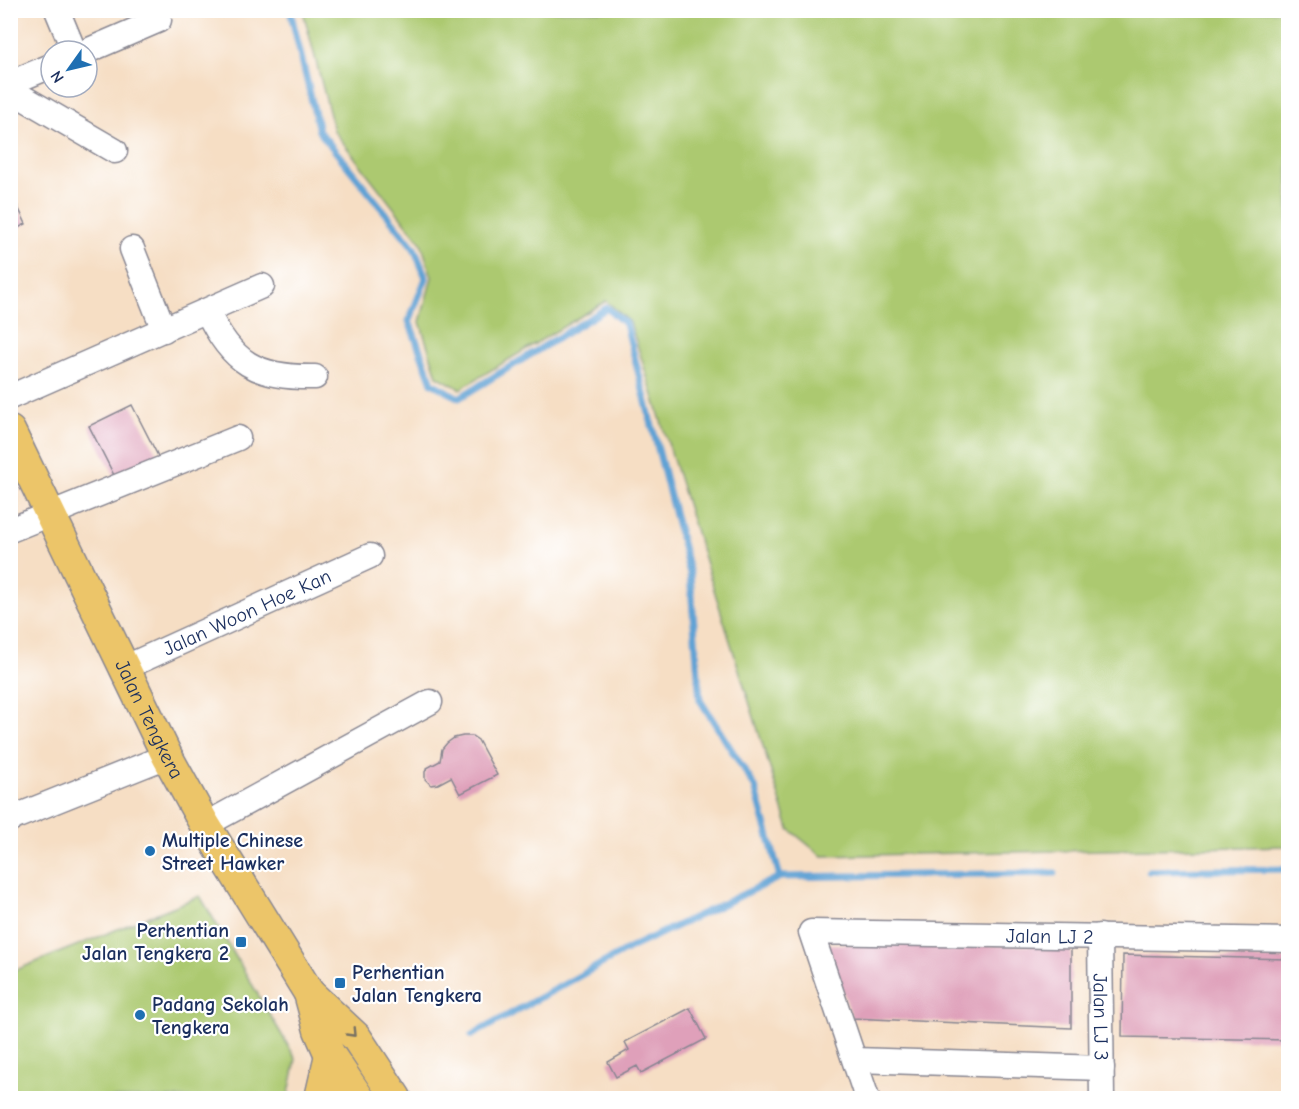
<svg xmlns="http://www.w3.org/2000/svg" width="1299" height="1109" font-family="'Comic Neue',sans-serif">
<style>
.green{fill:#acc970;stroke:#647c67;stroke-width:1.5}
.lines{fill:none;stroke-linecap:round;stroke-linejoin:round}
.stream{stroke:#60a2d4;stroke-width:7}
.building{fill:#dfa0ba}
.minor-casing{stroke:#888691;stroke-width:27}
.major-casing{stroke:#888691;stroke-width:33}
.minor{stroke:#fff;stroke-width:24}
.major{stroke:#ecc569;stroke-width:30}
.oneway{stroke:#797263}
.poi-dot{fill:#1f6fb2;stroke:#fff;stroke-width:2}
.labels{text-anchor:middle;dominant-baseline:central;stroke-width:4.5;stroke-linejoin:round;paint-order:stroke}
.street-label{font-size:20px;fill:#1b2f5e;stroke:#fff}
.poi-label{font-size:20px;font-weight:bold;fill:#1b2f5e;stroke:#fff;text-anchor:start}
</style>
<rect width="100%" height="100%" fill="#fff"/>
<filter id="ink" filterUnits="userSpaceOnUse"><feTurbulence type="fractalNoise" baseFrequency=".0167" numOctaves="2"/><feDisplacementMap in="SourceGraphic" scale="12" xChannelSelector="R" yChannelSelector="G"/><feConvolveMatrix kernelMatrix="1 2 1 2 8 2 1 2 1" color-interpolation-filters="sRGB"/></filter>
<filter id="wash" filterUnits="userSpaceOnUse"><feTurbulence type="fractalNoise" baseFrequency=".008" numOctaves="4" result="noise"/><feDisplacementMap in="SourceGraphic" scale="24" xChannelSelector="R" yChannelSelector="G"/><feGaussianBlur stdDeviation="1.35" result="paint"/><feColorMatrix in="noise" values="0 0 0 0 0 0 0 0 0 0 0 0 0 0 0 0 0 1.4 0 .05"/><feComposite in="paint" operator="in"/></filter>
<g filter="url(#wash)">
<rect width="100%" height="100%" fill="#f6dec4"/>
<path class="green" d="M 303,11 L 1288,11 L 1288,846 L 822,856 L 789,829 L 630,322 L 606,301 L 460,389 L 437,376 L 420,322 L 432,277 L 421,243 L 334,131 Z
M 200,896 L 296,1059 L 288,1098 L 11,1098 L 11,972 Z"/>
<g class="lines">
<path class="stream" d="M 290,10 L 319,131 L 414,248 L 426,278 L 409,321 L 432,383 L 459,398 L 607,308 L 626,324 L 690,574 L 700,700 L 755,787 L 780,877
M 1149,871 L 1288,869
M 472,1035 L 634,946 L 780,877 L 1055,873"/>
</g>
<g id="blocks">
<path class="building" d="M 17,205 L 26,224 L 10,232 L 10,208 Z
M 132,405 L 160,460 L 117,481 L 89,426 Z
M 463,736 L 472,736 L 478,740 L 497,775 L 460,794 L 451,777 L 438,784 L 431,785 L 425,779 L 425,772 L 427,768 L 440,761 L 442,749 L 447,743 L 454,738 Z
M 827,944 L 1071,946 L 1071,1028 L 852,1018 Z
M 1123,955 L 1288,959 L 1288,1040 L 1122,1037 Z
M 690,1008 L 706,1039 L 641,1073 L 637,1066 L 616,1077 L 608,1062 L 629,1050 L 625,1042 Z"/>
</g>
</g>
<g filter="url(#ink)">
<use href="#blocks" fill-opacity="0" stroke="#888691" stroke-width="1.5"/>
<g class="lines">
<defs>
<g id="minor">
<path d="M 57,10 L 74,51"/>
<path d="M 87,51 L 159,20"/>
<path d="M 10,83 L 51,66"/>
<path d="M 10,90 L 115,151"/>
<path d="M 132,249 L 164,330"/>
<path d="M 207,311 C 232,363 256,378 315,377"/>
<path d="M 10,397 L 262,286"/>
<path d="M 10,530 L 238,438"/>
<path id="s1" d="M 124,668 L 370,556"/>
<path d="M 10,819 L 167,756"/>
<path d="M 205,825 L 430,702"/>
<path id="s2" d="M 1100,936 L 1102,1098"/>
<path d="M 855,1060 L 1102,1068"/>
<path id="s3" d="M 867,1098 L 811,932 L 1288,940"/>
</g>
<g id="major">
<path id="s4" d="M 10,431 L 167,756 L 205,825 L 309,993 L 356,1037 L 396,1098"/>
<path d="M 309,993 L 319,1030 L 330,1055 L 359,1098"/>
<path d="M 320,1098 L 330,1055"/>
</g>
</defs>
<use href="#minor" class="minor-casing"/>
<use href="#major" class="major-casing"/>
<use href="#minor" class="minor"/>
<use href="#major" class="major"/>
</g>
<defs><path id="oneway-chevron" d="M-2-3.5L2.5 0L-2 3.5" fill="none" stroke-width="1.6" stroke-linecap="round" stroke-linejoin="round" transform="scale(1.5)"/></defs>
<use class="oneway" href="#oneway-chevron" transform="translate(352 1033) rotate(46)"/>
</g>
<g class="poi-dot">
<circle cx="150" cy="851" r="6"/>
<rect x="235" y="936" width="12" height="12" rx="3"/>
<rect x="334" y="977" width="12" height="12" rx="3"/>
<circle cx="140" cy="1015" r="6"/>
</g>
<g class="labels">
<g class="street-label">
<text stroke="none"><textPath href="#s1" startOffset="135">Jalan Woon Hoe Kan</textPath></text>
<text stroke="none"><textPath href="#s4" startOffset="320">Jalan Tengkera</textPath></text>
<text stroke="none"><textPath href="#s3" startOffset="414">Jalan LJ 2</textPath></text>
<text stroke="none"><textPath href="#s2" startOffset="81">Jalan LJ 3</textPath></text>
</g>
<g class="poi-label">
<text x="162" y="840">Multiple Chinese<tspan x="162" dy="23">Street Hawker</tspan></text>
<text x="229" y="930" text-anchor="end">Perhentian<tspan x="229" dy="23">Jalan Tengkera 2</tspan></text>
<text x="352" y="972">Perhentian<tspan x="352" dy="23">Jalan Tengkera</tspan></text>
<text x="152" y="1004">Padang Sekolah<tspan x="152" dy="23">Tengkera</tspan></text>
</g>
</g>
<rect width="1299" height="1109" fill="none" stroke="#fff" stroke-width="36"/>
<g transform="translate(69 69) rotate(236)"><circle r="28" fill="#ffffff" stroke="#a4acbf" stroke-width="1.5"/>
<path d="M0-4.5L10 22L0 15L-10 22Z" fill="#1f6fb2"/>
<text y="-9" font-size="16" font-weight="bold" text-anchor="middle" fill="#1b2f5e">N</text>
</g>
</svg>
